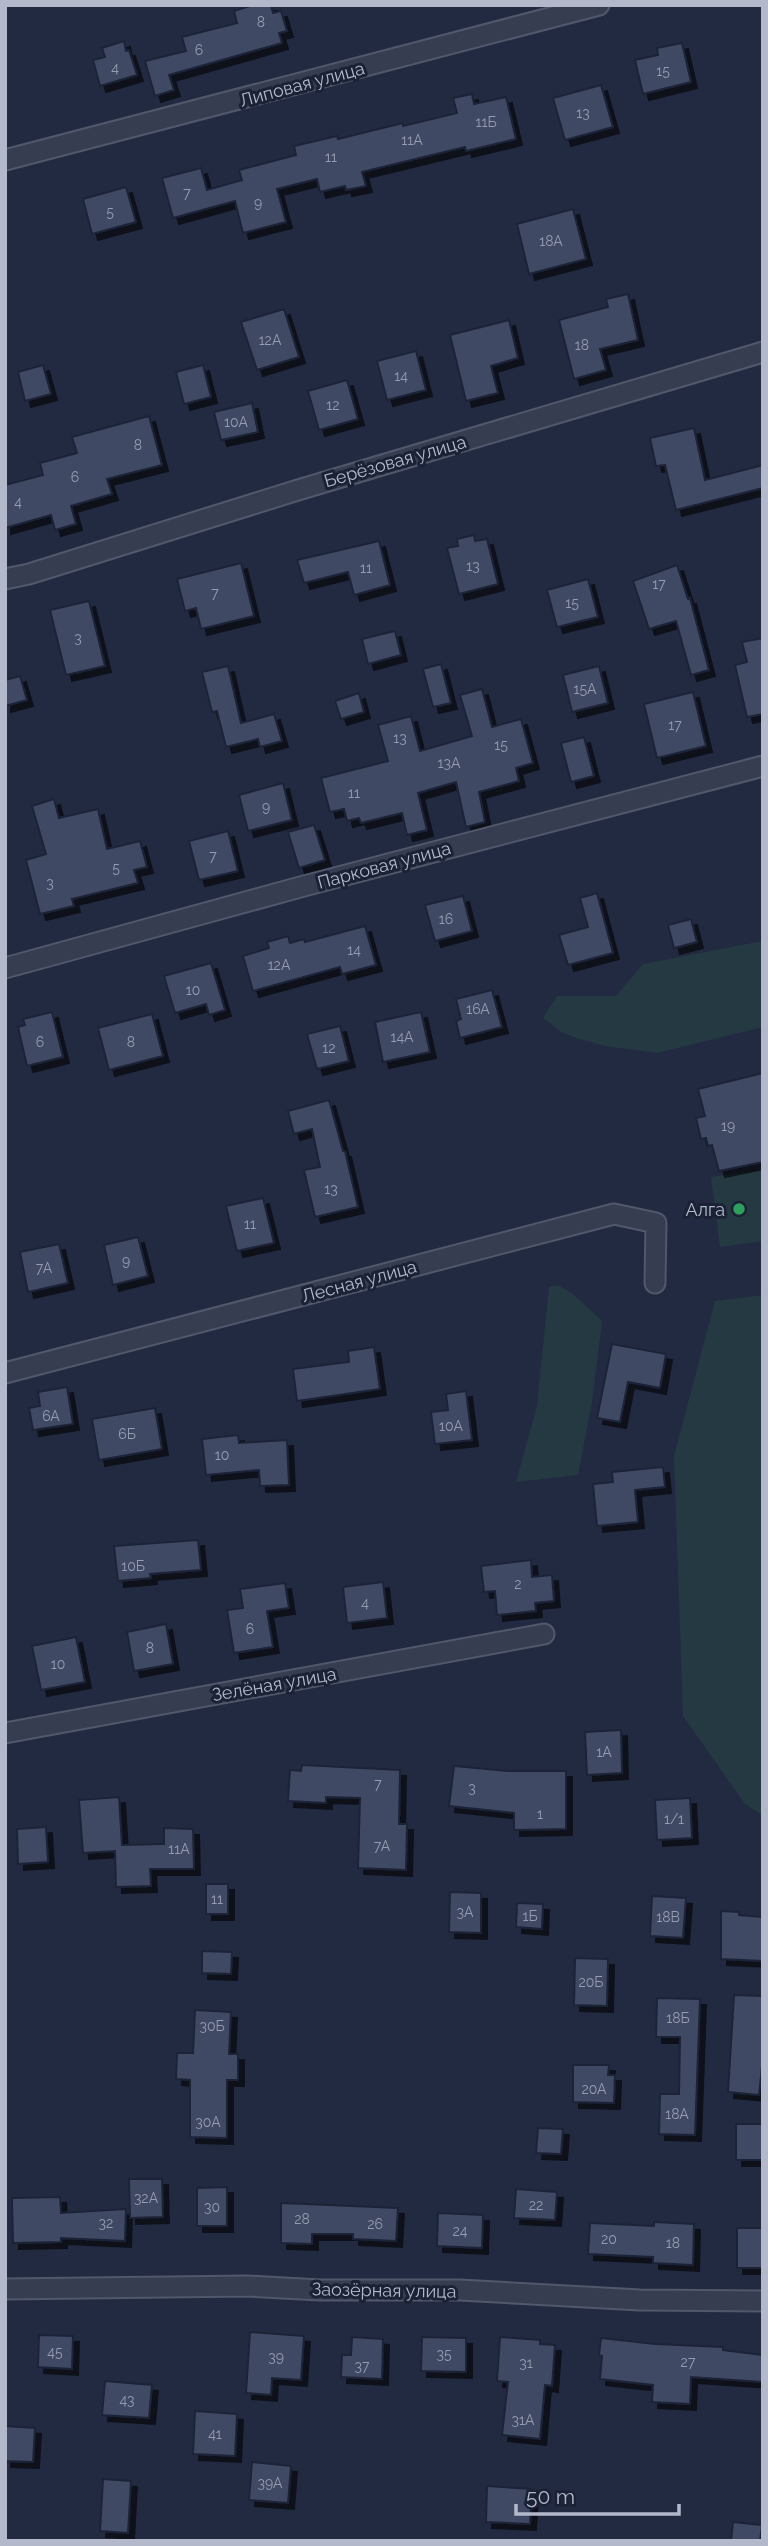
<svg xmlns="http://www.w3.org/2000/svg" width="768" height="2546" font-family="Raleway,sans-serif">
<style>
.green{fill:#243942}
.building{fill:#414963;stroke:#1d2438;stroke-width:2;filter:url(#shadow)}
.lines{fill:none;stroke-linecap:round;stroke-linejoin:round}
.street-casing{stroke:#51586b;stroke-width:23}
.street{stroke:#363d51;stroke-width:19}
.leisure-dot{fill:#2e9e5b;stroke:#1b2236;stroke-width:2.5}
.labels{text-anchor:middle;dominant-baseline:central;stroke-width:6;stroke-linejoin:round;paint-order:stroke}
.number-label{font-size:14px;fill:#969cb1}
.street-label{font-size:18px;fill:#b3b8cb;stroke:#1b2236}
.poi-label{font-size:18px;fill:#b3b8cb;stroke:#1b2236;text-anchor:end}
</style>
<defs>
<filter id="shadow"><feDropShadow dx="6" dy="6" stdDeviation="0" flood-color="#0009"/></filter>
</defs>
<rect width="100%" height="100%" fill="#222a41"/>
<path class="green" d="M 763,941 L 763,1027 L 657,1053 L 605,1046 L 576,1038 L 561,1032 L 543,1018 L 557,996 L 616,996 L 643,964 Z
M 763,1170 L 763,1241 L 720,1247 L 711,1177 Z
M 558,1285 L 574,1295 L 602,1321 L 592,1402 L 578,1475 L 516,1482 L 537,1406 L 549,1287 Z
M 763,1295 L 763,1816 L 745,1804 L 683,1716 L 674,1456 L 715,1301 Z"/>
<path class="building" d="M 253,5 L 271,5 L 273,13 L 281,11 L 287,31 L 279,33 L 282,43 L 169,75 L 174,90 L 155,96 L 145,61 L 186,51 L 182,37 L 237,23 L 234,11 Z
M 124,41 L 126,51 L 129,50 L 137,75 L 100,86 L 93,60 L 105,57 L 102,48 Z
M 682,43 L 691,82 L 643,94 L 635,60 L 658,55 L 657,48 Z
M 601,85 L 613,127 L 565,140 L 553,98 Z
M 472,94 L 474,104 L 506,97 L 516,139 L 466,151 L 465,147 L 362,172 L 366,186 L 346,190 L 345,186 L 320,192 L 317,179 L 277,189 L 286,222 L 243,233 L 235,201 L 173,218 L 162,178 L 201,168 L 207,190 L 242,180 L 239,170 L 296,155 L 294,146 L 337,136 L 338,139 L 403,123 L 403,126 L 457,113 L 453,98 Z
M 126,187 L 136,222 L 92,234 L 83,199 Z
M 573,209 L 586,259 L 529,274 L 517,224 Z
M 628,294 L 638,340 L 600,349 L 606,370 L 574,379 L 559,320 L 608,307 L 606,299 Z
M 284,309 L 299,357 L 257,370 L 241,322 Z
M 509,320 L 518,358 L 491,366 L 498,393 L 466,401 L 450,335 Z
M 416,351 L 426,390 L 387,400 L 377,361 Z
M 43,365 L 51,394 L 25,401 L 18,372 Z
M 203,365 L 211,397 L 184,404 L 176,372 Z
M 347,380 L 358,419 L 319,430 L 308,391 Z
M 252,403 L 258,432 L 221,440 L 214,412 Z
M 149,416 L 162,465 L 107,479 L 112,494 L 71,506 L 76,524 L 55,530 L 51,515 L 5,528 L 5,485 L 43,475 L 40,463 L 77,453 L 72,437 Z
M 694,428 L 705,480 L 763,465 L 763,488 L 676,510 L 665,465 L 656,466 L 650,438 Z
M 474,535 L 475,541 L 487,539 L 498,584 L 459,594 L 447,548 L 458,546 L 457,539 Z
M 379,541 L 390,585 L 354,595 L 348,572 L 304,583 L 297,560 Z
M 241,563 L 254,616 L 201,629 L 196,608 L 185,611 L 177,579 Z
M 677,565 L 688,599 L 690,598 L 709,670 L 691,675 L 676,621 L 649,629 L 633,581 Z
M 588,579 L 598,617 L 557,627 L 547,590 Z
M 89,601 L 105,666 L 66,675 L 50,610 Z
M 395,631 L 401,655 L 368,664 L 362,639 Z
M 763,638 L 763,714 L 747,717 L 735,665 L 747,662 L 742,642 Z
M 441,664 L 451,703 L 433,707 L 423,669 Z
M 228,666 L 241,723 L 274,714 L 282,741 L 260,747 L 258,739 L 226,747 L 217,711 L 212,712 L 202,672 Z
M 599,666 L 608,703 L 572,712 L 563,675 Z
M 20,676 L 27,700 L 5,706 L 5,680 Z
M 482,689 L 492,727 L 521,719 L 533,763 L 516,768 L 519,781 L 479,792 L 485,822 L 466,827 L 456,782 L 418,793 L 427,830 L 407,835 L 402,813 L 361,823 L 359,818 L 347,821 L 344,809 L 330,812 L 321,778 L 388,761 L 378,725 L 411,716 L 420,751 L 472,736 L 460,695 Z
M 693,692 L 706,746 L 657,758 L 644,704 Z
M 359,693 L 364,712 L 341,719 L 335,701 Z
M 584,737 L 594,776 L 571,782 L 561,743 Z
M 283,783 L 292,820 L 248,831 L 239,795 Z
M 54,799 L 59,818 L 98,809 L 107,849 L 140,841 L 147,867 L 134,870 L 138,883 L 72,899 L 74,906 L 40,914 L 26,860 L 46,854 L 32,806 Z
M 314,825 L 325,860 L 299,868 L 288,832 Z
M 228,831 L 238,871 L 199,880 L 189,841 Z
M 597,893 L 613,953 L 568,965 L 559,935 L 588,927 L 580,898 Z
M 463,896 L 472,931 L 435,941 L 425,905 Z
M 691,919 L 697,942 L 674,948 L 668,925 Z
M 365,926 L 376,965 L 342,974 L 340,967 L 253,991 L 243,956 L 269,948 L 267,942 L 288,936 L 290,943 L 304,939 L 305,942 Z
M 211,963 L 225,1010 L 209,1015 L 206,1004 L 175,1013 L 164,976 Z
M 492,990 L 502,1027 L 460,1038 L 456,1021 L 461,1019 L 456,999 Z
M 52,1012 L 63,1057 L 27,1066 L 18,1027 L 25,1025 L 23,1019 Z
M 421,1012 L 430,1052 L 383,1062 L 375,1022 Z
M 152,1014 L 163,1056 L 109,1070 L 98,1028 Z
M 340,1026 L 349,1061 L 317,1069 L 307,1034 Z
M 763,1073 L 763,1162 L 719,1171 L 712,1145 L 708,1146 L 706,1138 L 701,1139 L 696,1118 L 705,1116 L 698,1089 Z
M 329,1100 L 343,1151 L 345,1151 L 358,1207 L 315,1217 L 304,1170 L 320,1167 L 312,1129 L 294,1134 L 288,1111 Z
M 263,1198 L 274,1243 L 237,1251 L 226,1206 Z
M 138,1237 L 148,1276 L 113,1285 L 104,1245 Z
M 59,1244 L 68,1283 L 28,1292 L 20,1252 Z
M 612,1344 L 666,1354 L 660,1388 L 628,1382 L 620,1422 L 597,1418 Z
M 374,1347 L 380,1389 L 297,1401 L 293,1369 L 349,1362 L 348,1351 Z
M 67,1387 L 73,1424 L 33,1430 L 29,1408 L 40,1406 L 38,1392 Z
M 466,1391 L 472,1440 L 435,1444 L 431,1412 L 448,1410 L 446,1394 Z
M 155,1408 L 162,1449 L 99,1460 L 92,1419 Z
M 238,1435 L 239,1443 L 287,1440 L 289,1485 L 260,1486 L 259,1470 L 206,1475 L 202,1439 Z
M 663,1467 L 665,1487 L 635,1490 L 638,1522 L 597,1526 L 593,1484 L 613,1482 L 612,1472 Z
M 198,1540 L 201,1570 L 150,1574 L 151,1578 L 118,1581 L 114,1546 Z
M 531,1560 L 532,1577 L 552,1575 L 554,1601 L 535,1603 L 536,1611 L 497,1615 L 495,1591 L 484,1592 L 481,1566 Z
M 383,1582 L 387,1618 L 347,1623 L 343,1587 Z
M 285,1583 L 289,1608 L 267,1611 L 273,1647 L 234,1653 L 227,1610 L 243,1608 L 240,1589 Z
M 166,1624 L 173,1664 L 134,1671 L 127,1632 Z
M 76,1637 L 85,1682 L 41,1690 L 32,1646 Z
M 621,1730 L 622,1773 L 587,1775 L 585,1732 Z
M 302,1765 L 400,1770 L 399,1824 L 407,1824 L 406,1870 L 358,1868 L 360,1798 L 326,1797 L 326,1803 L 288,1801 L 290,1770 L 301,1771 Z
M 454,1766 L 508,1771 L 566,1771 L 566,1829 L 514,1830 L 514,1813 L 449,1806 Z
M 119,1797 L 122,1845 L 164,1844 L 164,1828 L 193,1829 L 194,1869 L 150,1869 L 151,1886 L 116,1887 L 115,1851 L 83,1853 L 79,1800 Z
M 690,1798 L 692,1838 L 657,1840 L 655,1800 Z
M 46,1827 L 48,1862 L 18,1864 L 17,1829 Z
M 206,1884 L 228,1884 L 228,1914 L 206,1914 Z
M 450,1892 L 481,1893 L 481,1933 L 449,1932 Z
M 652,1896 L 686,1898 L 683,1938 L 650,1936 Z
M 517,1903 L 543,1904 L 542,1929 L 516,1927 Z
M 721,1911 L 739,1912 L 739,1915 L 763,1917 L 763,1961 L 721,1959 Z
M 202,1951 L 232,1952 L 231,1974 L 202,1973 Z
M 575,1958 L 608,1959 L 607,2006 L 574,2005 Z
M 734,1995 L 763,1996 L 763,2056 L 759,2095 L 728,2092 Z
M 657,1998 L 700,1999 L 695,2135 L 659,2134 L 660,2094 L 679,2094 L 680,2037 L 656,2037 Z
M 195,2010 L 231,2012 L 229,2054 L 238,2054 L 238,2080 L 227,2080 L 227,2138 L 190,2137 L 190,2080 L 176,2079 L 177,2053 L 193,2053 Z
M 573,2065 L 609,2065 L 608,2075 L 615,2075 L 614,2103 L 573,2102 Z
M 736,2124 L 763,2124 L 763,2160 L 736,2160 Z
M 538,2128 L 563,2129 L 561,2154 L 536,2153 Z
M 129,2179 L 162,2179 L 163,2217 L 130,2218 Z
M 227,2187 L 227,2226 L 197,2226 L 197,2188 Z
M 516,2189 L 557,2192 L 555,2220 L 514,2218 Z
M 60,2197 L 61,2213 L 126,2209 L 125,2241 L 61,2238 L 61,2242 L 13,2243 L 12,2198 Z
M 281,2203 L 398,2208 L 396,2241 L 353,2239 L 353,2234 L 312,2234 L 312,2244 L 281,2243 Z
M 438,2213 L 483,2215 L 482,2248 L 437,2246 Z
M 654,2222 L 694,2224 L 693,2265 L 653,2263 L 653,2257 L 588,2254 L 590,2223 L 654,2226 Z
M 737,2228 L 763,2228 L 763,2268 L 737,2268 Z
M 250,2332 L 304,2336 L 301,2380 L 272,2378 L 271,2395 L 246,2393 Z
M 39,2335 L 73,2336 L 72,2369 L 38,2367 Z
M 352,2337 L 383,2339 L 382,2379 L 341,2377 L 342,2355 L 351,2355 Z
M 422,2337 L 466,2338 L 466,2372 L 421,2371 Z
M 500,2337 L 540,2340 L 540,2344 L 555,2345 L 552,2386 L 545,2385 L 540,2439 L 502,2435 L 508,2382 L 497,2381 Z
M 601,2338 L 655,2344 L 723,2347 L 723,2350 L 763,2355 L 763,2382 L 691,2377 L 690,2404 L 652,2402 L 653,2385 L 600,2379 L 602,2356 L 599,2355 Z
M 105,2381 L 152,2385 L 149,2418 L 102,2415 Z
M 195,2411 L 237,2414 L 235,2456 L 193,2454 Z
M 5,2426 L 35,2428 L 33,2462 L 5,2461 Z
M 252,2462 L 291,2466 L 288,2503 L 249,2500 Z
M 103,2479 L 131,2481 L 128,2533 L 100,2531 Z
M 487,2486 L 532,2489 L 530,2524 L 486,2522 Z
M 733,2522 L 762,2525 L 760,2541 L 731,2541 Z"/>
<g class="lines">
<defs>
<path id="street" d="M 5,160 L 599,5
M 5,579 L 29,574 L 298,490 L 763,352
M 5,968 L 304,886 L 763,766
M 5,1373 L 614,1214 L 656,1223 L 655,1283
M 5,1733 L 544,1634
M 5,2289 L 247,2286 L 320,2290 L 460,2290 L 640,2300 L 763,2301"/>
</defs>
<use href="#street" class="street-casing"/>
<use href="#street" class="street"/>
</g>
<circle class="leisure-dot" cx="739" cy="1209" r="7"/>
<g class="labels">
<g class="number-label">
<text x="261" y="22">8</text>
<text x="199" y="50">6</text>
<text x="115" y="68">4</text>
<text x="663" y="71">15</text>
<text x="583" y="113">13</text>
<text x="486" y="122">11Б</text>
<text x="412" y="140">11А</text>
<text x="331" y="157">11</text>
<text x="187" y="193">7</text>
<text x="258" y="203">9</text>
<text x="110" y="212">5</text>
<text x="551" y="241">18А</text>
<text x="270" y="340">12А</text>
<text x="582" y="345">18</text>
<text x="401" y="376">14</text>
<text x="333" y="405">12</text>
<text x="236" y="422">10А</text>
<text x="138" y="445">8</text>
<text x="75" y="477">6</text>
<text x="18" y="502">4</text>
<text x="473" y="566">13</text>
<text x="366" y="568">11</text>
<text x="659" y="584">17</text>
<text x="215" y="593">7</text>
<text x="572" y="603">15</text>
<text x="78" y="638">3</text>
<text x="585" y="689">15А</text>
<text x="675" y="725">17</text>
<text x="400" y="738">13</text>
<text x="501" y="745">15</text>
<text x="449" y="763">13А</text>
<text x="354" y="793">11</text>
<text x="266" y="807">9</text>
<text x="213" y="856">7</text>
<text x="116" y="868">5</text>
<text x="50" y="883">3</text>
<text x="446" y="919">16</text>
<text x="354" y="950">14</text>
<text x="279" y="965">12А</text>
<text x="193" y="990">10</text>
<text x="478" y="1009">16А</text>
<text x="402" y="1037">14А</text>
<text x="40" y="1042">6</text>
<text x="131" y="1042">8</text>
<text x="329" y="1048">12</text>
<text x="728" y="1126">19</text>
<text x="331" y="1189">13</text>
<text x="250" y="1224">11</text>
<text x="126" y="1261">9</text>
<text x="44" y="1268">7А</text>
<text x="51" y="1416">6А</text>
<text x="451" y="1426">10А</text>
<text x="127" y="1434">6Б</text>
<text x="222" y="1455">10</text>
<text x="133" y="1566">10Б</text>
<text x="518" y="1584">2</text>
<text x="365" y="1603">4</text>
<text x="250" y="1629">6</text>
<text x="150" y="1648">8</text>
<text x="58" y="1664">10</text>
<text x="604" y="1752">1А</text>
<text x="378" y="1784">7</text>
<text x="472" y="1788">3</text>
<text x="540" y="1814">1</text>
<text x="674" y="1819">1/1</text>
<text x="382" y="1846">7А</text>
<text x="179" y="1849">11А</text>
<text x="217" y="1899">11</text>
<text x="465" y="1912">3А</text>
<text x="530" y="1916">1Б</text>
<text x="668" y="1917">18В</text>
<text x="591" y="1982">20Б</text>
<text x="678" y="2018">18Б</text>
<text x="212" y="2026">30Б</text>
<text x="594" y="2089">20А</text>
<text x="677" y="2114">18А</text>
<text x="208" y="2122">30А</text>
<text x="146" y="2198">32А</text>
<text x="536" y="2205">22</text>
<text x="212" y="2207">30</text>
<text x="302" y="2219">28</text>
<text x="106" y="2223">32</text>
<text x="375" y="2224">26</text>
<text x="460" y="2231">24</text>
<text x="609" y="2239">20</text>
<text x="673" y="2243">18</text>
<text x="55" y="2352">45</text>
<text x="444" y="2354">35</text>
<text x="276" y="2357">39</text>
<text x="688" y="2362">27</text>
<text x="526" y="2363">31</text>
<text x="362" y="2366">37</text>
<text x="127" y="2400">43</text>
<text x="523" y="2420">31А</text>
<text x="215" y="2434">41</text>
<text x="270" y="2483">39А</text>
</g>
<g class="street-label">
<text transform="translate(302 84) rotate(-15)">Липовая улица</text>
<text transform="translate(395 461) rotate(-16)">Берёзовая улица</text>
<text transform="translate(384 865) rotate(-15)">Парковая улица</text>
<text transform="translate(359 1281) rotate(-15)">Лесная улица</text>
<text transform="translate(274 1684) rotate(-10)">Зелёная улица</text>
<text transform="translate(384 2290) rotate(1)">Заозёрная улица</text>
</g>
<g class="poi-label">
<text x="725" y="1209">Алга</text>
</g>
</g>
<rect width="768" height="2546" fill="none" stroke="#b3b8cb" stroke-width="14"/>
<path d="M516 2504v10h163v-10" fill="none" stroke="#b3b8cb" stroke-width="3.5"/>
<text x="526" y="2504" font-size="21" fill="#b3b8cb" stroke="#1b2236" stroke-width="5" paint-order="stroke">50 m</text>
</svg>
